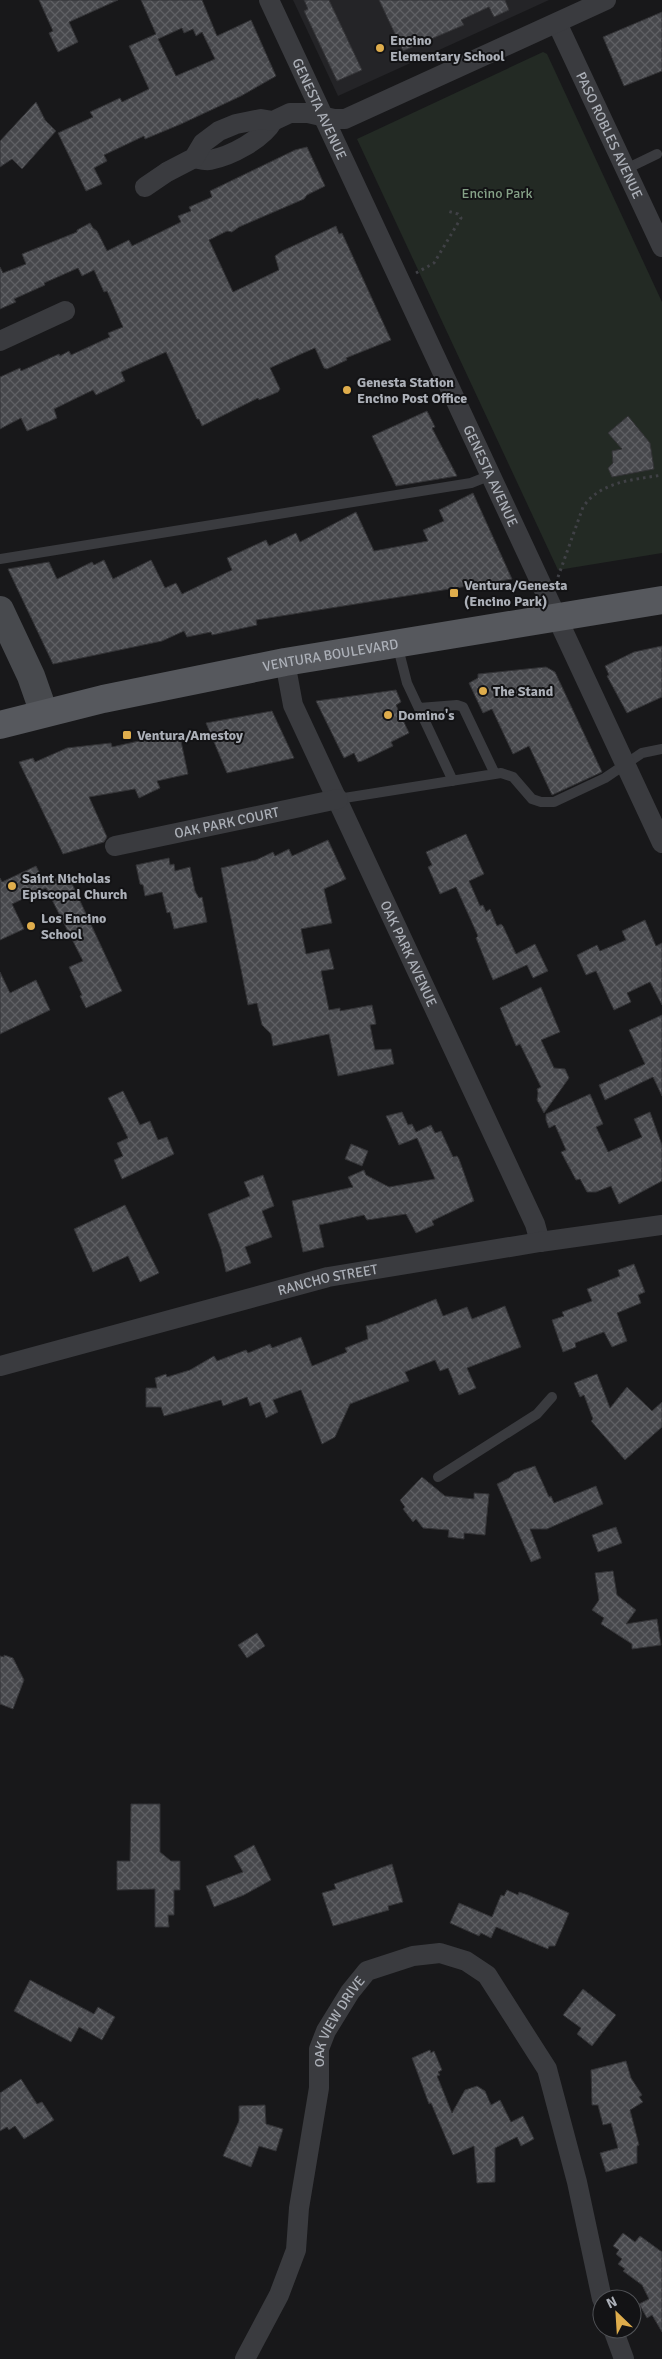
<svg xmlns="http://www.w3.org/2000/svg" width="662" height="2359" font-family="Signika,sans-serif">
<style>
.built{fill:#242427}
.green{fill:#232a24}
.building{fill:url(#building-cross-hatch);stroke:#333336;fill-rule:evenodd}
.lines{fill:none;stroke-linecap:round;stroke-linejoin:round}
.path{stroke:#404146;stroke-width:3;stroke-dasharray:2.5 4;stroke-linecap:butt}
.lane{stroke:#3a3b3f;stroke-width:10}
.street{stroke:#3a3b3f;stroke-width:20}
.secondary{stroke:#484a4e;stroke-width:28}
.primary{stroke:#56585d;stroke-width:28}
.poi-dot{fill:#dfad4c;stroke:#131315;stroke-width:2}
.labels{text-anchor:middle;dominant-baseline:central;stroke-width:4;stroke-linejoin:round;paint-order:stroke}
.poi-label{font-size:14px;font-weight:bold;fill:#acb0b8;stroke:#131315;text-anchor:start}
.street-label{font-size:14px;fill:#acb0b8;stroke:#131315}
.park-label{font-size:14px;fill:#85a187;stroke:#131315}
</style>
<defs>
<pattern id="building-cross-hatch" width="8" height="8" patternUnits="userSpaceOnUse" patternTransform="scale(1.25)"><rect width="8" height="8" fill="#47484c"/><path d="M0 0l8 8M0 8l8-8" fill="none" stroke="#5f6064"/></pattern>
</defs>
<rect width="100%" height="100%" fill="#18181a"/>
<path class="built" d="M 293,0 L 549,0 L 338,96 Z"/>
<path class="green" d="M 543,52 L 547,54 L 662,302 L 662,553 L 558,570 L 357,139 Z"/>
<path class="building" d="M 39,0 L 118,0 L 69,22 L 78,42 L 58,52 L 49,33 L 53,31 Z
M 141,0 L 202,0 L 217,36 L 251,20 L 276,76 L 241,96 L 181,124 L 145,139 L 144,136 L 104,155 L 107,161 L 94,168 L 102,184 L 86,191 L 58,133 L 93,117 L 90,112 L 120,98 L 122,102 L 149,89 L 129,46 L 156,34 ZM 182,28 L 184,33 L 193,29 L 196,36 L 202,32 L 215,59 L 176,76 L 158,39 Z
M 304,0 L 329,0 L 362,70 L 337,81 L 304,11 L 308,9 Z
M 379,0 L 505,0 L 509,10 L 494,17 L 489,7 L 461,20 L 464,25 L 403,51 Z
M 662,12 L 662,71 L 624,86 L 603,37 Z
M 36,102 L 45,120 L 56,131 L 22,169 L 12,159 L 0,167 L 0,141 Z
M 307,147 L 325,186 L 307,195 L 304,199 L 239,227 L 232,232 L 227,231 L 209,240 L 233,292 L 279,270 L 275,256 L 282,251 L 336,226 L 339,234 L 342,233 L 391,340 L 346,358 L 347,360 L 327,369 L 324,368 L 315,348 L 301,354 L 270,368 L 280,389 L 278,392 L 259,400 L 258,398 L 202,426 L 199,419 L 197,419 L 166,352 L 121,372 L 125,381 L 96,395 L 93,390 L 54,409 L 57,418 L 27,431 L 21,418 L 0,429 L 0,377 L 20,368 L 21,371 L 59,354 L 60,356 L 69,351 L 71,355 L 110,337 L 108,333 L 123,327 L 107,291 L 104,292 L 94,270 L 82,276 L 78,268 L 44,283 L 45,285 L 14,299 L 16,302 L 0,309 L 0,267 L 3,273 L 26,264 L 22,254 L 77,232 L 77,230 L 90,223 L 93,228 L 97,231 L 107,251 L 129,240 L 132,246 L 181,222 L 178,216 L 191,211 L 189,207 L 212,197 L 210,191 L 295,150 Z
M 427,411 L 435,427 L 432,428 L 457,476 L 396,486 L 372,436 Z
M 628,416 L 650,443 L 654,469 L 612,477 L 608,468 L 613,463 L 612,451 L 622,449 L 608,433 Z
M 473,493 L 512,579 L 256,620 L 257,625 L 212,635 L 211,632 L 187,637 L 184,631 L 162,641 L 53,664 L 8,569 L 49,562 L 57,579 L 92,562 L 94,565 L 104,560 L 113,579 L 151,560 L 165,588 L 176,583 L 182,594 L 232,570 L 227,558 L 266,540 L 269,546 L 296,533 L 300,542 L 356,512 L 374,551 L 428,541 L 423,530 L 444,521 L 439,510 Z
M 662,646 L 662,697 L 627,713 L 607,676 L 609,675 L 605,666 L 634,652 Z
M 546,667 L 555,672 L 602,772 L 552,795 L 529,746 L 513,754 L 492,709 L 483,713 L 469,683 L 478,678 L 478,674 Z
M 396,690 L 401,702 L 396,705 L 409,733 L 391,742 L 393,746 L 362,761 L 358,762 L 354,753 L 344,758 L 316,701 Z
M 272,711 L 294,758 L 227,773 L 206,723 Z
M 179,732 L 188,774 L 157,781 L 160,788 L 139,798 L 135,789 L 89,797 L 107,837 L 104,842 L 63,854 L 19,762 L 33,758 L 35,762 L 67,748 L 111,743 L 112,747 Z
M 466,834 L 484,874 L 469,881 L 480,906 L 483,905 L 486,912 L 490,909 L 497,926 L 501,924 L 503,926 L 516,954 L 535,944 L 548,971 L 533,978 L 527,965 L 493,980 L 476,938 L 478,936 L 456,887 L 440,894 L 428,867 L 432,865 L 426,852 Z
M 328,840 L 346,879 L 324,889 L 332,923 L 301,929 L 306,954 L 329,949 L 334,969 L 321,971 L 329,1010 L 340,1008 L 340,1011 L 372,1005 L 376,1024 L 370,1025 L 375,1050 L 391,1049 L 394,1064 L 338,1076 L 329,1034 L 273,1046 L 271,1034 L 262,1025 L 257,1003 L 248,1005 L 221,868 L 256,860 L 273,852 L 275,856 L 289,849 L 292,856 Z
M 169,858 L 170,865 L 174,864 L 175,871 L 190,867 L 195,891 L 199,898 L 202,897 L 207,922 L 174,929 L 170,912 L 167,913 L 162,892 L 145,896 L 143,885 L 140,884 L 136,865 Z
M 36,866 L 45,884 L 67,873 L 122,991 L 86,1008 L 80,996 L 82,995 L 69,967 L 83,961 L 46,888 L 12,904 L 24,929 L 0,940 L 0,878 L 2,882 Z
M 645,920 L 656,946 L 662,943 L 662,1005 L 650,982 L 627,993 L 631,1002 L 614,1010 L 596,971 L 586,975 L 577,955 L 597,945 L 600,951 L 626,940 L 622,931 Z
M 0,972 L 10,993 L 36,980 L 50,1010 L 0,1034 Z
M 541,987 L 560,1032 L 541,1040 L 554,1068 L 565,1069 L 569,1078 L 544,1113 L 537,1100 L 538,1093 L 537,1089 L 541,1087 L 520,1044 L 516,1046 L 500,1008 Z
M 662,1015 L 662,1096 L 653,1077 L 605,1100 L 599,1085 L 645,1064 L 629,1030 Z
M 123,1091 L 140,1125 L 150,1121 L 158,1140 L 167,1137 L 174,1154 L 122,1179 L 114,1160 L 123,1156 L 117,1143 L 128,1138 L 108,1098 Z
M 590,1094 L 603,1124 L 596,1127 L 608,1152 L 642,1137 L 634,1119 L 650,1112 L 662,1145 L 662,1181 L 619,1204 L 611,1186 L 596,1192 L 587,1192 L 580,1179 L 576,1180 L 561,1152 L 566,1150 L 555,1125 L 549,1128 L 546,1120 L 546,1114 Z
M 402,1112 L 408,1125 L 412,1124 L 416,1132 L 431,1125 L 435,1133 L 441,1131 L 453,1157 L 457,1156 L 459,1159 L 474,1201 L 432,1221 L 434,1225 L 416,1233 L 406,1214 L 367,1220 L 364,1215 L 319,1225 L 324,1247 L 303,1252 L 292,1201 L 353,1187 L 348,1177 L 364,1170 L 366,1175 L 389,1187 L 435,1179 L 417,1138 L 399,1145 L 386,1116 Z
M 351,1144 L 368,1151 L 362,1166 L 345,1159 Z
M 263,1175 L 274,1206 L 262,1211 L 272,1237 L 245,1247 L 251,1263 L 226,1272 L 221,1249 L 208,1214 L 250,1196 L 244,1182 Z
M 125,1205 L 159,1273 L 140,1282 L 128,1256 L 93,1272 L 74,1229 Z
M 634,1264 L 645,1292 L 638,1295 L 641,1303 L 617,1313 L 627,1341 L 612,1347 L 604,1332 L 575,1343 L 576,1347 L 563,1352 L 552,1320 L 564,1316 L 562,1312 L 592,1301 L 587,1289 L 620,1276 L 618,1270 Z
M 436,1299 L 443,1316 L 467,1307 L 472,1319 L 505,1306 L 521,1347 L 467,1368 L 476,1388 L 459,1395 L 448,1368 L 440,1371 L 435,1360 L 405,1372 L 409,1381 L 350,1404 L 335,1437 L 322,1444 L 301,1390 L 273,1400 L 278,1412 L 266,1418 L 260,1402 L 250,1406 L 247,1397 L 223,1406 L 221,1400 L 164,1416 L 161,1407 L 146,1407 L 146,1388 L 157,1388 L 155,1378 L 166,1374 L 167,1377 L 190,1370 L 214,1356 L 217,1361 L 246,1350 L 248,1353 L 270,1344 L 272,1348 L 301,1337 L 312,1366 L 347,1352 L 345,1348 L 368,1339 L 366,1326 L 378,1323 Z
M 597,1374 L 610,1408 L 627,1387 L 652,1411 L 662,1402 L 662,1427 L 625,1460 L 591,1421 L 593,1419 L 584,1395 L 580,1397 L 574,1383 Z
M 535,1466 L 549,1497 L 551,1496 L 554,1503 L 596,1486 L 603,1504 L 547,1529 L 530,1529 L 541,1558 L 531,1562 L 497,1484 L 509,1478 L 514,1473 Z
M 422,1477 L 445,1496 L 474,1499 L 474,1493 L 489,1494 L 485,1535 L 464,1533 L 464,1539 L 448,1537 L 449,1530 L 423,1528 L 416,1519 L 413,1522 L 403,1509 L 405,1507 L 400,1500 Z
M 616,1527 L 622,1543 L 598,1552 L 592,1535 Z
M 613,1571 L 617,1595 L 636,1610 L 626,1624 L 657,1619 L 661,1645 L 632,1649 L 632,1644 L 601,1624 L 604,1618 L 592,1610 L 599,1600 L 595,1573 Z
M 257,1633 L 265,1646 L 247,1658 L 238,1645 Z
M 4,1655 L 13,1658 L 24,1680 L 13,1709 L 0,1704 L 0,1656 L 4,1657 Z
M 131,1804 L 160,1804 L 160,1852 L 171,1861 L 180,1861 L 180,1890 L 174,1890 L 174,1915 L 168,1915 L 169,1927 L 155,1927 L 155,1889 L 117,1890 L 117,1861 L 130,1861 Z
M 254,1845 L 271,1880 L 244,1895 L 214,1907 L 206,1886 L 243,1872 L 234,1856 Z
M 392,1864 L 403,1902 L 388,1906 L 389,1910 L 333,1926 L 322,1893 L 336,1889 L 334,1884 Z
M 507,1890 L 518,1895 L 519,1892 L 528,1895 L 569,1913 L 555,1946 L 549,1946 L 548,1949 L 496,1927 L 491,1938 L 481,1933 L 479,1936 L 450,1923 L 459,1903 L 492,1917 L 501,1895 L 504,1896 Z
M 30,1980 L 94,2014 L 98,2007 L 115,2017 L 102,2040 L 79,2027 L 71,2042 L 14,2011 Z
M 583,1989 L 616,2015 L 592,2046 L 577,2034 L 581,2028 L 563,2015 Z
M 430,2050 L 431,2053 L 434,2051 L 442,2070 L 438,2072 L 440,2075 L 437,2076 L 452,2113 L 465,2090 L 477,2086 L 485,2091 L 491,2105 L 500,2100 L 511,2122 L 523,2116 L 534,2139 L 521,2146 L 517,2137 L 495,2148 L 495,2182 L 477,2183 L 474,2146 L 453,2155 L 431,2103 L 429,2104 L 412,2058 Z
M 626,2061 L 631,2078 L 642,2095 L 639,2097 L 643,2102 L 630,2110 L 639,2145 L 637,2146 L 637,2163 L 606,2172 L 600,2153 L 618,2148 L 611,2123 L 603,2125 L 598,2105 L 592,2105 L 591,2070 Z
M 21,2079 L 37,2104 L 42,2102 L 54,2120 L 24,2139 L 15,2126 L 9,2130 L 7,2127 L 0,2131 L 0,2093 Z
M 265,2105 L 266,2124 L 283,2129 L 276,2151 L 259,2146 L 251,2167 L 223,2156 L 239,2121 L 239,2106 Z
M 623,2233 L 635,2242 L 640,2236 L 662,2252 L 662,2332 L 652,2315 L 647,2318 L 639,2304 L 649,2299 L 642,2285 L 623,2271 L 625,2269 L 618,2264 L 622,2259 L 616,2254 L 619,2250 L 613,2246 Z"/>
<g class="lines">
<path class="path" d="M 416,273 L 434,263 L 461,218 L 458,214 L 447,211
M 558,577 L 583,507 C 601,481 633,480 662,475"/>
<path class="lane" d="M 626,169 L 657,154
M 0,559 L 471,483 L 491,475
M 397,644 L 407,683 L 453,781
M 419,708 L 457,705 L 463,707 L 495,774
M 338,799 L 501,773 L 513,777 L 532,799 L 541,802 L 554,802 L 605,778 L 642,753 L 662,749
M 438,1477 L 537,1414 L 552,1397"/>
<g class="street">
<path id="s1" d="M 269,0 L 662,843"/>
<path id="s2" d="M 557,23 L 662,247"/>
<path d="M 194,158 C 199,159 205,161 210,160 C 231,156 263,139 273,121"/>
<path d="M 145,187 L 167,172 L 194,158 L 203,143 L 219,131 L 236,124 L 261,119 L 273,121 L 290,113 L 308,113 L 334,119 L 345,119 L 606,0"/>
<path d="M 0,341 L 65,311"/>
<path id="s3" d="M 285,662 L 293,705 L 535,1224 L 540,1242"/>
<path id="s4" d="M 115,846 L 338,799"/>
<path id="s5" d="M 0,1366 L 328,1277 L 540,1242 L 662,1225"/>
<path d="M 613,2329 L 624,2359"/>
<path id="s6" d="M 245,2359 L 279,2295 L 296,2250 L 299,2208 L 319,2088 L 319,2049 L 326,2031 L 350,1992 L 367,1971 L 413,1956 L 440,1953 L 466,1961 L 487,1975 L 547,2069 L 577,2182 L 602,2299"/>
</g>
<path class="secondary" d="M 0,610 L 31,676 L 44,713"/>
<path class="primary" id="s7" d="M 0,725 L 103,699 L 285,662 L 662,600"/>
</g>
<g class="poi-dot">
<circle cx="380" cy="48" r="5"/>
<circle cx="347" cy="390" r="5"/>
<rect x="449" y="588" width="10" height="10" rx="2.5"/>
<circle cx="483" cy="691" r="5"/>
<circle cx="388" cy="715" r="5"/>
<rect x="122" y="730" width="10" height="10" rx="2.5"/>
<circle cx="12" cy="886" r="5"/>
<circle cx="31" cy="926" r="5"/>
</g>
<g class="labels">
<g class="poi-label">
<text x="390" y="40">Encino<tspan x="390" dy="16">Elementary School</tspan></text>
<text x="357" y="382">Genesta Station<tspan x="357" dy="16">Encino Post Office</tspan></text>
<text x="464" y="585">Ventura/Genesta<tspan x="464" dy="16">(Encino Park)</tspan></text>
<text x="493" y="691">The Stand</text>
<text x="398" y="715">Domino's</text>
<text x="137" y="735">Ventura/Amestoy</text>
<text x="22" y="878">Saint Nicholas<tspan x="22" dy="16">Episcopal Church</tspan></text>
<text x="41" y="918">Los Encino<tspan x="41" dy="16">School</tspan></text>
</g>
<g class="street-label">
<text stroke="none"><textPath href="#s1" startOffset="120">GENESTA AVENUE</textPath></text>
<text stroke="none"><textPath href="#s2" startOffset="124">PASO ROBLES AVENUE</textPath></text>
<text stroke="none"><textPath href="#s1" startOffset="525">GENESTA AVENUE</textPath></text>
<text stroke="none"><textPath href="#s7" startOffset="338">VENTURA BOULEVARD</textPath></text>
<text stroke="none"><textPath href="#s4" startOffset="114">OAK PARK COURT</textPath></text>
<text stroke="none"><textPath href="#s3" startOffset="318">OAK PARK AVENUE</textPath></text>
<text stroke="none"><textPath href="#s5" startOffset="339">RANCHO STREET</textPath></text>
<text stroke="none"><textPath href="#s6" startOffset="356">OAK VIEW DRIVE</textPath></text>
</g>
<g class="park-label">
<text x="497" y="193">Encino Park</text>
</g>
</g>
<g transform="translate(617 2314) rotate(335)"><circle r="24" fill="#131315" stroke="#505256"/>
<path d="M0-4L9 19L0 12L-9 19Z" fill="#dfad4c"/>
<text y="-8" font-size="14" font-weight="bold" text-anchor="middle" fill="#acb0b8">N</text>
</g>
</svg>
